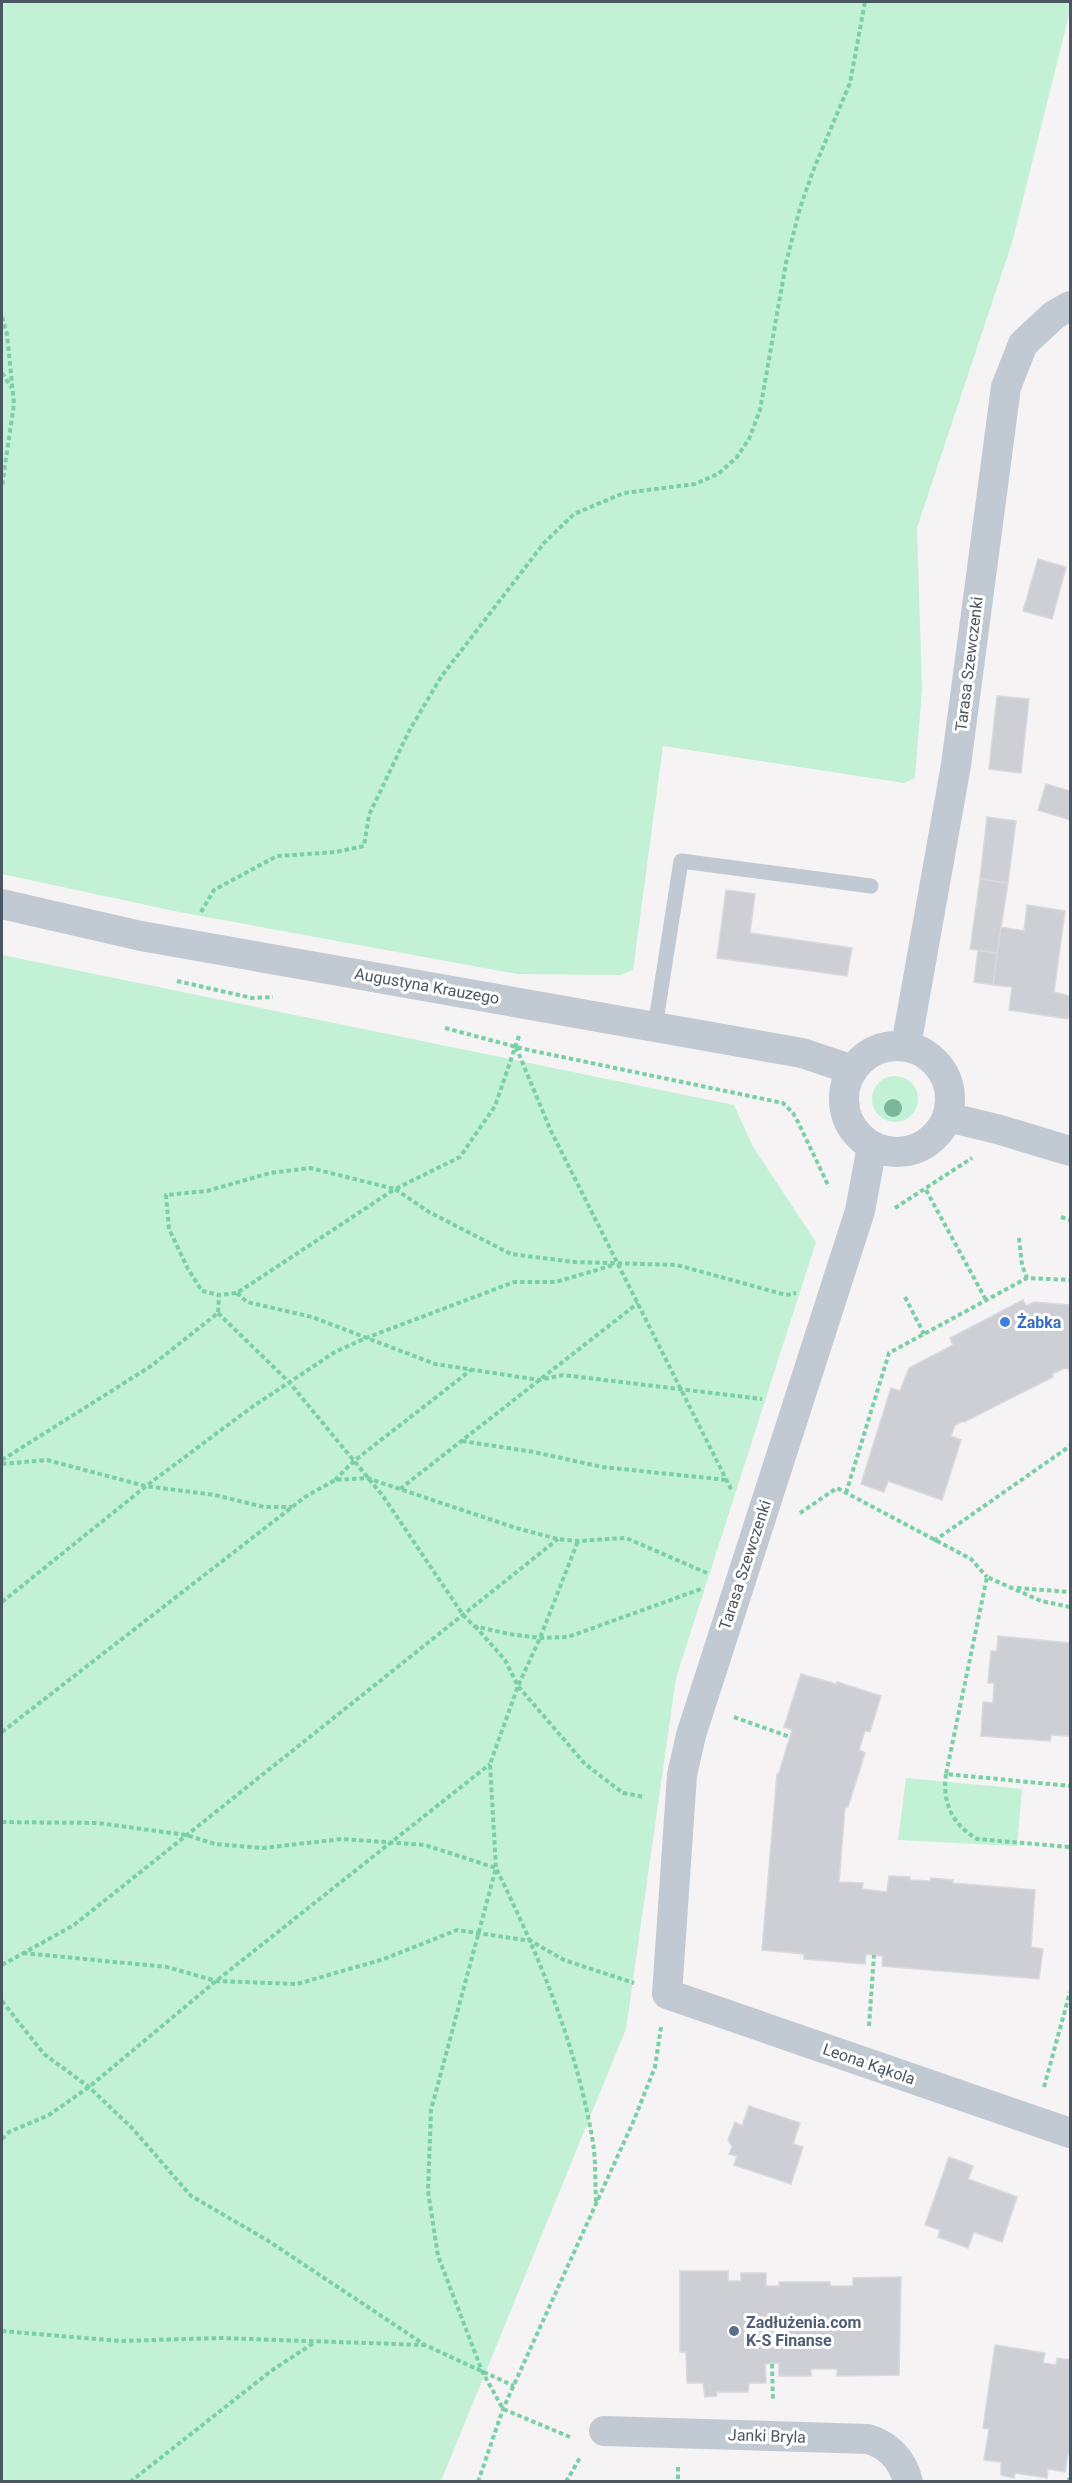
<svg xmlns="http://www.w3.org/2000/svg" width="1072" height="2483" font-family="Roboto,sans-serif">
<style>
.green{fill:#c3f1d5}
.building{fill:#cdcfd5;stroke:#d7d9de;stroke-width:1.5}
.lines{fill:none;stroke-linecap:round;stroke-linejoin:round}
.path{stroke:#7ad0a6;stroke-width:4;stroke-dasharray:4.5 3;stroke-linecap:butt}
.lane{stroke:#c1cad2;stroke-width:15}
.street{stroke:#c1cad2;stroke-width:30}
.tree{fill:#7bb799}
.shop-dot{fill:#3f7fe0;stroke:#fff;stroke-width:2}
.service-dot{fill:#5c6f8a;stroke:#fff;stroke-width:2}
.labels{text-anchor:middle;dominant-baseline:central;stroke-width:6;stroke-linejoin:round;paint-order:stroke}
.street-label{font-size:16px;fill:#4a5661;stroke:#fff}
.shop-label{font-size:16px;font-weight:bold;fill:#366cbe;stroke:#fff;text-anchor:start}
.service-label{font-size:16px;font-weight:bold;fill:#4e5e75;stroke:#fff;text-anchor:start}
</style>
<rect width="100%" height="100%" fill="#f5f3f3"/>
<path class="green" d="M 2,2 L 1070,2 L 1070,11 L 1012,243 L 917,528 L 922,689 L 915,778 L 904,783 L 663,746 L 633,970 L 620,975 L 517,974 L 179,912 L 2,874 Z
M 2,955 L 734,1105 L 753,1147 L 816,1242 L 676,1678 L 626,2029 L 441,2481 L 2,2481 Z
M872 1099a23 23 0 1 1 46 0a23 23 0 1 1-46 0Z
M 906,1778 L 1022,1789 L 1017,1846 L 898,1840 Z"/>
<path class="building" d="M 1038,559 L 1066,567 L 1052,619 L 1023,611 Z
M 997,696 L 1029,699 L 1021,773 L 989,769 Z
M 1046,784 L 1070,791 L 1070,820 L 1038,810 Z
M 987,817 L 1016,821 L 1008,883 L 980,879 Z
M 980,879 L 1008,883 L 997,953 L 970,949 Z
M 726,890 L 755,894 L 750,933 L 852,948 L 847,976 L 717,958 Z
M 1027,905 L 1065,911 L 1054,992 L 1070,996 L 1068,1019 L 1009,1010 L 1012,987 L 993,985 L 1001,927 L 1024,931 Z
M 978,950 L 997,953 L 993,985 L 974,982 Z
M 1023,1300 L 1026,1306 L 1034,1302 L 1070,1305 L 1070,1377 L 1069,1369 L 1065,1368 L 1052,1374 L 1053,1377 L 964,1422 L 963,1421 L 955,1425 L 951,1436 L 961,1440 L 942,1500 L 888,1481 L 884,1492 L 861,1484 L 891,1388 L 900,1391 L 909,1368 L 953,1345 L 950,1338 Z
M 998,1636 L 1070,1643 L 1070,1736 L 1051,1735 L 1050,1741 L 981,1736 L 983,1702 L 993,1703 L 994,1683 L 988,1683 L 991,1651 L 997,1651 Z
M 801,1674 L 836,1684 L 837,1682 L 881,1696 L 870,1732 L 865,1731 L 859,1750 L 865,1753 L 848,1807 L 845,1807 L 839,1882 L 863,1883 L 862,1889 L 887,1892 L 889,1876 L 910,1877 L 910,1880 L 930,1881 L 931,1878 L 953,1880 L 953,1883 L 1035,1890 L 1031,1947 L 1043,1949 L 1039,1979 L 882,1966 L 883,1956 L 866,1954 L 865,1964 L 804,1959 L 804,1954 L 762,1950 L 777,1774 L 779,1773 L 792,1730 L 784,1727 Z
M 749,2106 L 800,2123 L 793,2144 L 803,2147 L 791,2184 L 734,2165 L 737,2156 L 729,2154 L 732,2147 L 728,2140 L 735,2122 L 742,2126 Z
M 949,2157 L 973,2166 L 968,2179 L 1017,2197 L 1002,2242 L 974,2232 L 968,2248 L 938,2237 L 940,2230 L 925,2225 Z
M 680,2271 L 728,2271 L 728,2281 L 741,2281 L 741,2273 L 766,2273 L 766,2286 L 779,2286 L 779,2282 L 830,2282 L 830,2286 L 853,2286 L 853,2278 L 901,2277 L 899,2375 L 837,2376 L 837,2369 L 811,2369 L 811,2376 L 779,2376 L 779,2363 L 765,2364 L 766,2383 L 749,2383 L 748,2392 L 717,2392 L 716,2396 L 705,2397 L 703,2383 L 687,2383 L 686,2352 L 680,2352 Z
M 995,2345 L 1045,2353 L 1043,2363 L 1056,2365 L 1057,2358 L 1070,2360 L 1070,2454 L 1068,2453 L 1065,2472 L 1048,2469 L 1047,2478 L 1015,2473 L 1014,2478 L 1001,2475 L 1001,2462 L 984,2460 L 989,2429 L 983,2428 Z"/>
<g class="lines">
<path class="path" d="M 2,317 L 7,334 L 14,404 L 2,486
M 2,373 L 12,388
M 201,912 L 214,890 L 277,856 L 336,852 L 364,846 L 369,815 L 409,731 L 441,677 L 544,543 L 574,514 L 624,493 L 695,484 L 718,474 L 737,457 L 749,439 L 760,410 L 786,263 L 800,208 L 813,171 L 850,83 L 865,2
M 177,981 L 252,998 L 273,997
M 445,1028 L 524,1049 L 783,1103 L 793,1113 L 798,1122 L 829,1187
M 519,1036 L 495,1106 L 460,1157 L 395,1189 L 310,1168 L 270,1173 L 207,1191 L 166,1195 L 169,1229 L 188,1269 L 202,1291 L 219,1295 L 237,1293 L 395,1189 L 429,1212 L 511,1254 L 574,1262 L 677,1265 L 786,1295 L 796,1293
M 516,1047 L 550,1129 L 732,1491
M 926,1190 L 986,1300
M 895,1208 L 972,1158
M 1061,1217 L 1070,1220
M 1019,1238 L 1022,1265 L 1027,1278
M 237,1293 L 247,1302 L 312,1317 L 435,1364 L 539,1380 L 563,1375 L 762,1399
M 905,1297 L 924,1334
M 218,1313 L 289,1382 L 383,1496 L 463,1615 L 474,1626 L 509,1634 L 540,1638 L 568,1637 L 701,1589
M 462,1441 L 534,1452 L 602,1467 L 727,1480
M 2,1460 L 151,1366 L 218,1313 L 219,1295
M 2,1464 L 47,1460 L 145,1486 L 215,1495 L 264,1507 L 292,1507
M 335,1480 L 354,1461 L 471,1370
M 400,1489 L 638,1303
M 846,1493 L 889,1353 L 1027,1278 L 1070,1280
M 800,1513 L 837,1488 L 971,1559 L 987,1577
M 934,1541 L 1070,1446
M 1017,1588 L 1070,1592
M 2,1602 L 150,1483 L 252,1407 L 335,1352 L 366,1338 L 514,1282 L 556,1282 L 613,1265
M 1070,1607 L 1041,1601 L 987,1577 L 946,1774 L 1070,1786
M 475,1626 L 505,1660 L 518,1686 L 585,1764 L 623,1793 L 645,1797
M 734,1717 L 790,1737
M 2,1732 L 305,1497 L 335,1480 L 367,1478 L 516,1528 L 558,1539 L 578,1541 L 626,1538 L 707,1573
M 946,1774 C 942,1803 952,1824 977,1839 L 1070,1847
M 2,1822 L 98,1823 L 186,1835 L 215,1844 L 263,1848 L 342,1839 L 425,1845 L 496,1868 C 539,1956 577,2046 593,2143 C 596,2162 595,2183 596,2202
M 23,1953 L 167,1967 L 216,1981 L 297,1984 L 384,1959 L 457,1930 L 531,1941 L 564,1960 L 634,1983
M 2,1965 L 74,1925 L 558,1539
M 2,2001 L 44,2054 L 89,2087 L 132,2128 L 191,2196 L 267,2240 L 425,2345 L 514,2386
M 869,2026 L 874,1955
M 1044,2087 L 1070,1992
M 2,2139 L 9,2132 L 49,2115 L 89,2087 L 216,1981 L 490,1764
M 2,2331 L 121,2341 L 221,2338 L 424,2345
M 772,2364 L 773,2401
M 570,2437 L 503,2409 L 482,2371 L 438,2256 L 428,2191 L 431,2110 L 496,1868 L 490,1764 L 518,1686 L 540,1638 L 578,1541
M 678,2467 L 678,2482
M 130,2482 L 271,2371 L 315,2342
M 478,2482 L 503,2409 L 634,2120 L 655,2067 L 661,2027
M 566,2482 L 581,2456
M 1069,2482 L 1070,2474"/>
<path class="lane" d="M 655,1027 L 681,861 L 871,886"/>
<path class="street" d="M 2,904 L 141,936 L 802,1053 L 853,1070
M 906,1046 L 956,765 L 1006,387 L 1023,344 L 1054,315 L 1070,306
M844 1099a53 53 0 1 1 106 0a53 53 0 1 1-106 0Z
M 947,1117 L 997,1129 L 1070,1151
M 872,1146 L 860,1211 L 691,1735 L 682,1775 L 667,1994 L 1070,2133
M 604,2431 L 868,2439 C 888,2445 903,2460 908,2482"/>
</g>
<circle class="tree" cx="893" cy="1108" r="9"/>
<circle class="shop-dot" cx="1005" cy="1322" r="6"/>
<circle class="service-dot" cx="734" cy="2331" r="6"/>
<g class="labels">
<g class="street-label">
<text transform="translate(969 664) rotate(-83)">Tarasa Szewczenki</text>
<text transform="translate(427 986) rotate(10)">Augustyna Krauzego</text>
<text transform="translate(745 1565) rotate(-72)">Tarasa Szewczenki</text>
<text transform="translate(869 2064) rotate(19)">Leona Kąkola</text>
<text transform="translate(767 2436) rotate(2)">Janki Bryla</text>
</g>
<g class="shop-label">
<text x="1017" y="1322">Żabka</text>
</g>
<g class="service-label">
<text x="746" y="2322">Zadłużenia.com<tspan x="746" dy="18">K-S Finanse</tspan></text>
</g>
</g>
<rect width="1072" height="2483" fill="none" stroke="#4a5661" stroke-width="6"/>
</svg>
